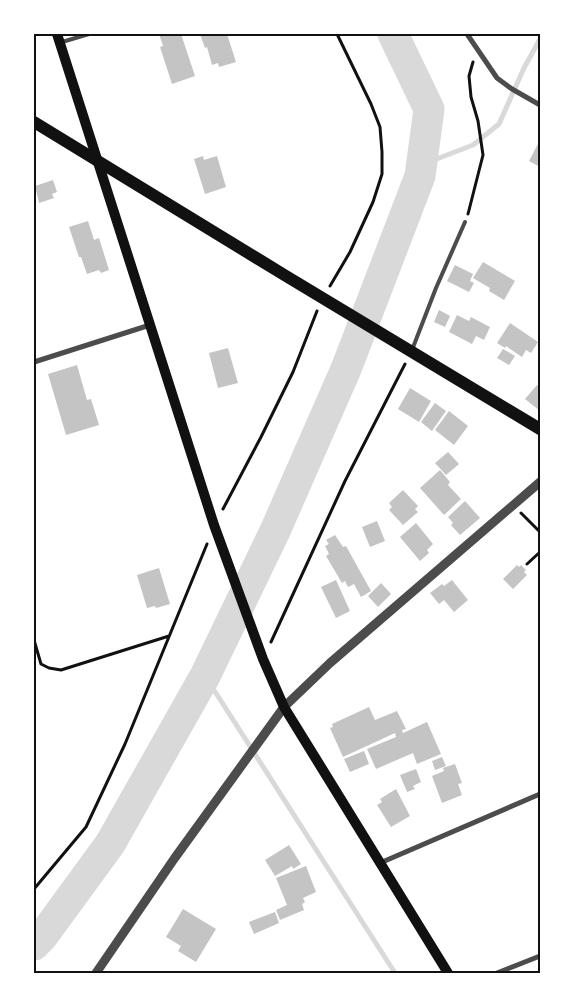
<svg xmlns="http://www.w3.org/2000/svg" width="574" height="1007" font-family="'PT Sans Narrow',sans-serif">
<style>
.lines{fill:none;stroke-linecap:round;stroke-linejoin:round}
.stream{stroke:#d9d9d9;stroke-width:5}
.river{stroke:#d9d9d9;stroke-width:31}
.building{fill:#c4c4c4}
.path{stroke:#111;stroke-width:3}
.service{stroke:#4c4c4c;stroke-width:4}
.minor{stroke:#4c4c4c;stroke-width:5}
.tertiary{stroke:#4c4c4c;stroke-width:9}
.secondary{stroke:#111;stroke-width:10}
.primary{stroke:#111;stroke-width:12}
.neatline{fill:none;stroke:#111;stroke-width:2}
</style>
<rect width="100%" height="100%" fill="#fff"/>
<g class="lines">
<path class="stream" d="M 421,165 L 473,145 L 499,124 L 524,68 L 540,39
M 205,676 L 395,973"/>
<path class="river" d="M 34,945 L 42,937 L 110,844 L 205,676 L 275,531 L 346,369 L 420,176 L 429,109 L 393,34"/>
</g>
<path class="building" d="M 159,34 L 181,34 L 195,76 L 172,84 L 160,47 L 163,46 Z
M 200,34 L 215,34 L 216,35 L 227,34 L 236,62 L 219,67 L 218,63 L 212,65 L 207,47 L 205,48 Z
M 540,140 L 540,167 L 529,161 Z
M 203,156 L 204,160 L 217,156 L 226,187 L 205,194 L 194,159 Z
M 53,180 L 57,192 L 52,194 L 54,198 L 39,203 L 35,186 Z
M 88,221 L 94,240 L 99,238 L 109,270 L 101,273 L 99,270 L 87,274 L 81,257 L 79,257 L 69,227 Z
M 483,262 L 515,281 L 504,300 L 489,291 L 490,288 L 473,278 Z
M 455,265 L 473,274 L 470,281 L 474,283 L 469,292 L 447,281 Z
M 439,310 L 450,316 L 445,327 L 434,322 Z
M 457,315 L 469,321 L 471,317 L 490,327 L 484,340 L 476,336 L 472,344 L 449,332 Z
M 510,323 L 538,342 L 531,353 L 526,350 L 522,357 L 506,346 L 505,348 L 497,343 Z
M 228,348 L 238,383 L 218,388 L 209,353 Z
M 503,349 L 515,356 L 509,365 L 497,358 Z
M 77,365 L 87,400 L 91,399 L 99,425 L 66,435 L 48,374 Z
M 537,385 L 540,388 L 540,411 L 525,399 Z
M 410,388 L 431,401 L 419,422 L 398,409 Z
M 435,403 L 446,411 L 432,431 L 421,422 Z
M 449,411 L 468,426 L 454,445 L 435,430 Z
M 448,452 L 459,464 L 446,475 L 435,463 Z
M 440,470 L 450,482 L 448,485 L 461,499 L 444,515 L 420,488 Z
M 403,490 L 418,506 L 415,509 L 418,512 L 403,525 L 389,510 L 392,507 L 389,503 Z
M 465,501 L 480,518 L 460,535 L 451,525 L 453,523 L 448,517 Z
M 377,521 L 385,541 L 370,547 L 362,527 Z
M 416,523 L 433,544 L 427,550 L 429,553 L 420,561 L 400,537 Z
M 335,535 L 343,547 L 346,546 L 371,591 L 361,597 L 354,584 L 348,587 L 345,581 L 342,583 L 326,556 L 329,554 L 325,546 L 329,544 L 326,540 Z
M 517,565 L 519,567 L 521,565 L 526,570 L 524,572 L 527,575 L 513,589 L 503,579 Z
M 159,568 L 170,604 L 156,608 L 155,606 L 147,608 L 137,575 Z
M 336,580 L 350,611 L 336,618 L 321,587 Z
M 452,580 L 468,600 L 454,612 L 444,600 L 439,604 L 430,593 L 442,584 L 444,586 Z
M 381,583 L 391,594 L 378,607 L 368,596 Z
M 369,707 L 375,720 L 397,711 L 406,729 L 402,730 L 403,733 L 427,722 L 441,754 L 417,764 L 413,753 L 376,769 L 367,749 L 396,737 L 395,733 L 343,757 L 330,728 L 333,727 L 332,724 Z
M 364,751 L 369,764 L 350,772 L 344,759 Z
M 442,757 L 446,766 L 435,770 L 432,761 Z
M 455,764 L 462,783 L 458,784 L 462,795 L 442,803 L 432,776 L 444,771 L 443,768 Z
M 416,769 L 421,782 L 413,786 L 415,789 L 407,792 L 400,775 Z
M 396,789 L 410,816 L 391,827 L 377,805 L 382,802 L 380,799 Z
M 289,845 L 301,864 L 293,869 L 292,866 L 275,876 L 265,860 Z
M 306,866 L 316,892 L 303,898 L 305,902 L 302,904 L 304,910 L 280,920 L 276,910 L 287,905 L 276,878 Z
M 183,909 L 216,929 L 196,962 L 178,951 L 181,946 L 166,937 Z
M 275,912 L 279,923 L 254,934 L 249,922 Z"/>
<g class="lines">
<path class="path" d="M 468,214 L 483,155 L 478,121 L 471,97 L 469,76 L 473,62
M 330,286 L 350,252 L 373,202 L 382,174 L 382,152 L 380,127 L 371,104 L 337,34
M 223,509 L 261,437 L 293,372 L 317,311
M 521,513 L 540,532
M 527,564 L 540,552
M 34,640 L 41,664 L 49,668 L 61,670 L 169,636
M 271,642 L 345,481 L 405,364
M 34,889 L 86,827 L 125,744 L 207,544"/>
<path class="service" d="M 62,42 L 89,34
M 412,350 L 436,288 L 465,222"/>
<path class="minor" d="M 467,34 L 497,78 L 512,89 L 540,105
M 34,362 L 150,325
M 380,863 L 540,794
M 497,973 L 540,956"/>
<path class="tertiary" d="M 96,973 L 174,859 L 284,707 L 330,663 L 540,482"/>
<path class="secondary" d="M 57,34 L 214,525 L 263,659 L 284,707 L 448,973"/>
<path class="primary" d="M 34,122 L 286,276 L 540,429"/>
</g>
<rect width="574" height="1007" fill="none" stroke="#ffffff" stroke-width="70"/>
<rect x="35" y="35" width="504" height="937" class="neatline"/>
</svg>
